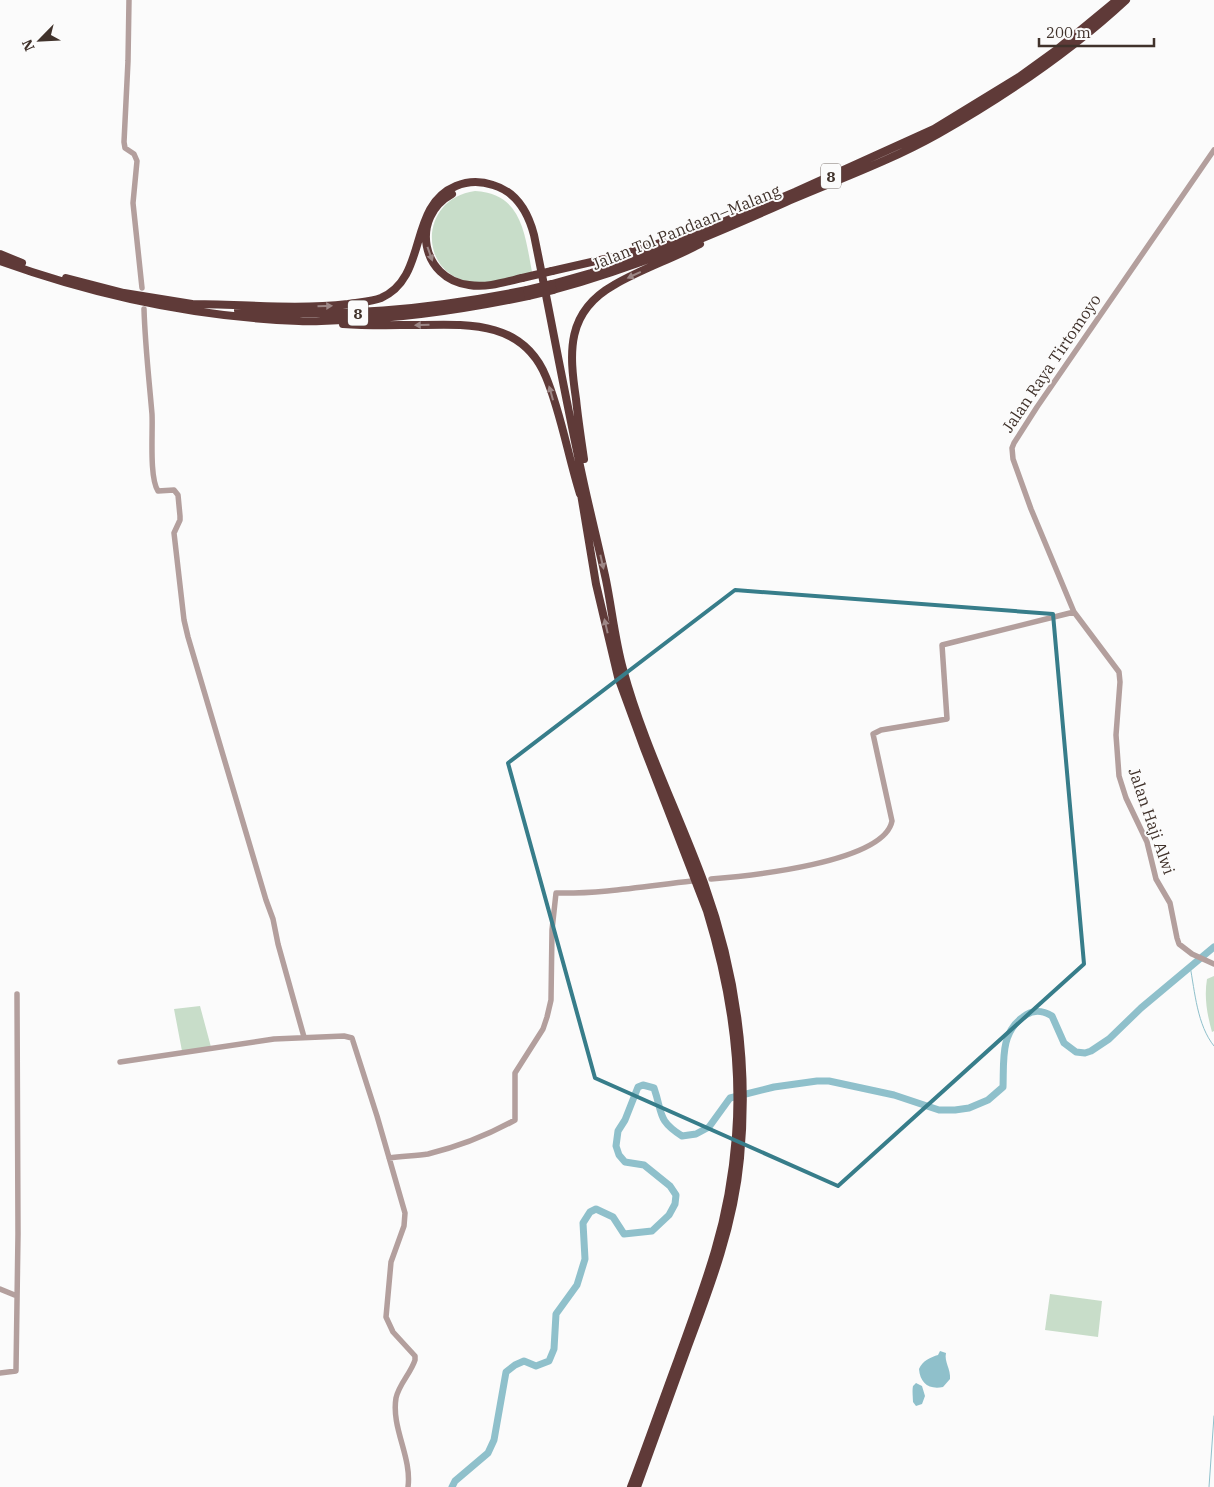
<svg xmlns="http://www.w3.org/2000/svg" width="1214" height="1487" font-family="'IBM Plex Serif',serif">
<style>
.green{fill:#c8ddc9}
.water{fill:#8fc0cb}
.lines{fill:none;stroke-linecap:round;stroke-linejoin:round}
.stream{stroke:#8fc0cb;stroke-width:1}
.river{stroke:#8fc0cb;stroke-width:7}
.tertiary{stroke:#b39f9d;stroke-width:5.5}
.motorway{stroke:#5f3a38;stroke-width:8}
.motorway-bridge{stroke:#5f3a38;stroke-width:8}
.oneway{fill:#9d8786}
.marked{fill:none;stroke:#377d8a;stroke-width:4;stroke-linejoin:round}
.labels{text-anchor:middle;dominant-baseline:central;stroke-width:4;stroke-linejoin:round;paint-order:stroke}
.shield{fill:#fbfbfb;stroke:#786e69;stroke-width:1}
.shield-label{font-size:15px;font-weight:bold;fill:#40322b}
.street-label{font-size:16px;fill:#40322b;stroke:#fbfbfb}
</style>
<rect width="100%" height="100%" fill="#fbfbfb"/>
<path class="green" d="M 475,191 C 522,193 525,235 532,272 C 513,277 492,284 472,282 C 418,275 418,199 475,191 Z
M 1214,976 L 1214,1031 L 1212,1032 C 1207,1014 1204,997 1207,979 Z
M 200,1006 L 211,1047 L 182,1051 L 174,1009 Z
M 1050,1294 L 1102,1301 L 1098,1337 L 1045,1330 Z"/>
<path class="water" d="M 940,1351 L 946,1353 C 944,1362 951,1369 950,1379 L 943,1387 C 929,1390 920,1383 919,1369 C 922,1361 931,1357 938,1355 Z
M 916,1383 L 922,1386 L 925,1396 L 922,1404 L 916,1406 L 913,1402 C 913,1398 912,1390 913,1386 Z"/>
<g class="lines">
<path class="stream" d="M 1190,966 C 1195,992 1197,1025 1214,1046
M 1209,1487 L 1214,1416"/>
<path class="river" d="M 452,1487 L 455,1481 L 488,1453 L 494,1440 L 506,1372 L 515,1365 L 524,1361 L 536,1366 L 549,1361 L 554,1349 L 556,1314 L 577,1285 L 585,1259 L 583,1223 L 590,1212 L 596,1209 L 613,1217 L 624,1234 L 652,1231 L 669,1215 L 675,1204 L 676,1195 L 670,1186 L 644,1165 L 625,1162 L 619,1155 L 616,1146 L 618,1131 L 625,1120 L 638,1087 L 643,1085 L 654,1088 C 663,1114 657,1120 682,1136 L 696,1134 L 709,1127 L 730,1098 L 774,1087 L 817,1081 L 829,1081 L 894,1095 L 939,1110 L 955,1110 L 969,1108 L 988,1100 L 1003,1087 C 1004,1062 1000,1033 1023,1017 C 1033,1009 1042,1010 1052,1016 L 1064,1043 L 1076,1052 L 1085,1053 L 1091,1051 L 1109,1039 L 1141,1008 L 1214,947"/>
<path class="tertiary" d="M 129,0 L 128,61 L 124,142 L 125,148 L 134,154 L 137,161 L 133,203 L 142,288
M 1214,150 L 1037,407 L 1014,443 L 1012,448 L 1013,459 L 1031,509 L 1074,612 L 1119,672 L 1120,682 L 1116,735 L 1119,776 L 1126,798 L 1147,842 L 1156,879 L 1170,903 L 1177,938 L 1179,944 L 1192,954 L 1214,964
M 144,309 C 145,344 149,379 152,414 C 153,432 149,477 158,491 L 174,490 L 178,495 L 180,516 L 180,520 L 174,533 L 184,620 L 188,637 L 266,900 L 273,919 L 278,944 L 304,1037
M 711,879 C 747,876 884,863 892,821 L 873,734 L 881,730 L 947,719 L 942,645 L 1074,612
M 120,1062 L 274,1039 L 344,1036 L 352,1038 L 377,1116 L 405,1213 L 404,1226 L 391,1262 L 386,1317 L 393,1332 L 415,1356 L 415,1360 C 411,1373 399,1384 396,1398 C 391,1428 412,1457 408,1487
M 389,1158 C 402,1156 416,1156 428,1154 C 457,1147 490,1134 515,1120 L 515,1073 L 543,1029 L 547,1017 L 551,1000 L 552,930 L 556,893 C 601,894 647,886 692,881
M 0,1289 L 17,1296
M 0,1373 L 16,1371 L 18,1234 L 17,994"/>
<path class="motorway" d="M 452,194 C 410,217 421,279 469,285 C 487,288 505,282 522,278
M 0,254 L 22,263
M 0,261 C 97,296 196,317 299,321 C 314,322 330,320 345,320 C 408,318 466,309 528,296
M 552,271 L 613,257 L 663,242
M 66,278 L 124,293 L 192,304
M 552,284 L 591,273 L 644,255 L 795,192 L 934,129 L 1019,77 L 1055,51 L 1117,0
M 553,290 C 634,268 710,236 786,202 C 837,180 890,161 938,134 C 1005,96 1070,52 1126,0
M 189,304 C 242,304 295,310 348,304 C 359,302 371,302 381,298 C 429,277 407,206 456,186 C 468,181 481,181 493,185 C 517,192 528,212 534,235 C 551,318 566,402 584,484 C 591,516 599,548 606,580 C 612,610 615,640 623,669 C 643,743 678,812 704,883 C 736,972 749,1064 740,1158 C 734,1224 711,1285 688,1346 C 671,1393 654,1440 637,1487
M 238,310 C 340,318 427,310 527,290
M 343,324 C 369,326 394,325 419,325 C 469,324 523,321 546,377 C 561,413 568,456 580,494
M 584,459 C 581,439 578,419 576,399 C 569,352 566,312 614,285 C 641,269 672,259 700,244
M 580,488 L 596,584 L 618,677 L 644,748 L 707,911 C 729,983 742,1060 736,1136 C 733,1174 726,1214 715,1251 C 704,1288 691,1323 678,1359 C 662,1402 647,1445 631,1487"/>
<path class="motorway-bridge" d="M 522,278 L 552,271
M 527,290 L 552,284
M 528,296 L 553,290"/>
</g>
<defs><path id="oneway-solid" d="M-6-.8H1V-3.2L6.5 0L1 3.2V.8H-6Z" transform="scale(1.25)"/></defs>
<g class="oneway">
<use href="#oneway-solid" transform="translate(430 254) rotate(70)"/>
<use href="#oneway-solid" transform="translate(634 275) rotate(155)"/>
<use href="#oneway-solid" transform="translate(325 306) rotate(-2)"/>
<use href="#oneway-solid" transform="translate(422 325) rotate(179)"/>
<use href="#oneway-solid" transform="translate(551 393) rotate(-106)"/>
<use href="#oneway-solid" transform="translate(602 562) rotate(77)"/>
<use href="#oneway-solid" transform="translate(606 626) rotate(-103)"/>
</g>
<path class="marked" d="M 735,590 L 1053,614 L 1084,964 L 838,1186 L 595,1078 L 508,763 Z"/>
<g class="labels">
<g class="shield">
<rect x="821" y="163.5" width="20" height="25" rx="4"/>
<rect x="348" y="300.5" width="20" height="25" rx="4"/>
</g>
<g class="shield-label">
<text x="831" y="176">8</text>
<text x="358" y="313">8</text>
</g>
<g class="street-label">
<text transform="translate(686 227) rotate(-22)">Jalan Tol Pandaan–Malang</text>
<text transform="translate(1051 363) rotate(-56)">Jalan Raya Tirtomoyo</text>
<text transform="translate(1152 821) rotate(71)">Jalan Haji Alwi</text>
</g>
</g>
<g transform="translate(40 40) rotate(246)" stroke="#fbfbfb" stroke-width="4" paint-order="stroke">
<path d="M0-4L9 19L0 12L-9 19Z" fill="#40322b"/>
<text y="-8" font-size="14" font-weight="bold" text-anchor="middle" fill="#40322b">N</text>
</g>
<path d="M1039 38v8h115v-8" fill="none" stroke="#40322b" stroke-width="2.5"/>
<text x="1046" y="38" font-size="15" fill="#40322b" stroke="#fbfbfb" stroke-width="4" paint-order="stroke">200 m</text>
</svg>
